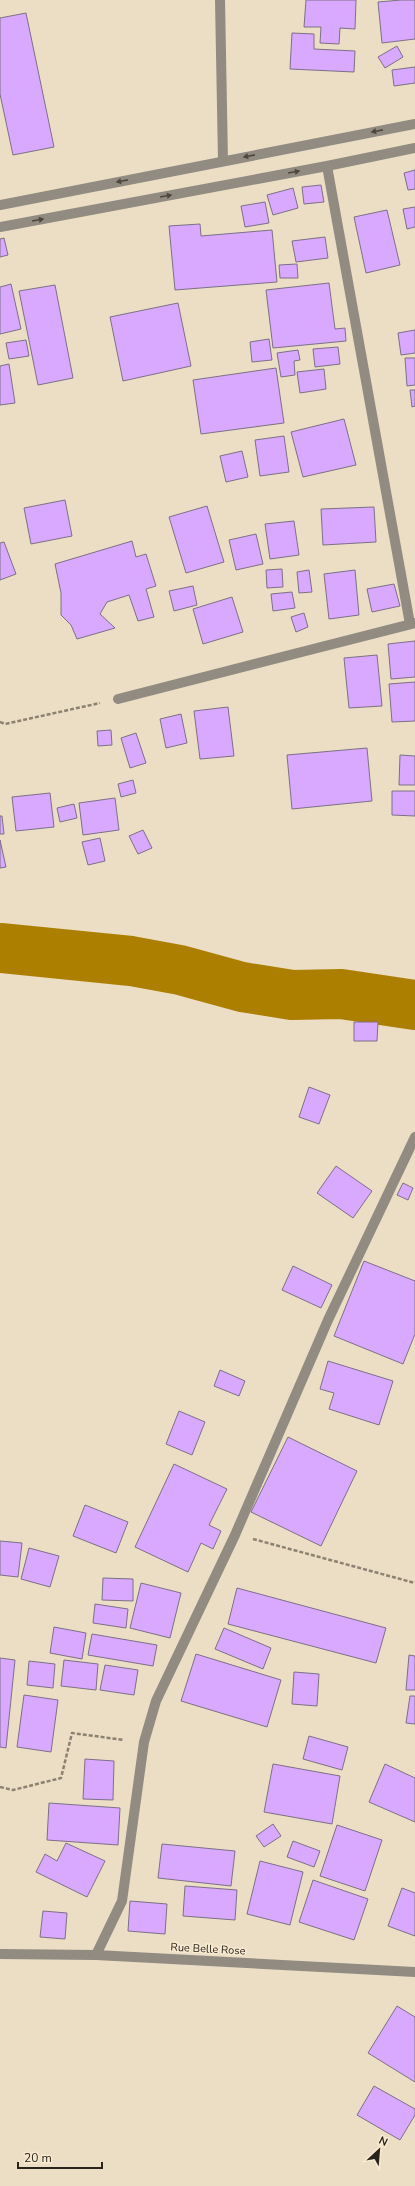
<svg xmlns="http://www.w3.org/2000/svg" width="415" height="2186" font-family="'Nunito Sans',sans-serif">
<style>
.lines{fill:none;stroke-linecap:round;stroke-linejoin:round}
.river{stroke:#ad7f00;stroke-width:50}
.building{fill:#d9a8ff;stroke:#7c7086}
.path{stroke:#8b8271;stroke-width:2.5;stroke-dasharray:4 2;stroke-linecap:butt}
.minor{stroke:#918b81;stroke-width:10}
.oneway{fill:#4d483f}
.labels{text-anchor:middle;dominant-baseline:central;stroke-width:3;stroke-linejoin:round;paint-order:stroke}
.street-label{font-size:11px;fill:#29241b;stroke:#f9ebd2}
</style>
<rect width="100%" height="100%" fill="#ebdec5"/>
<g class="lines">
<path class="river" d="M 0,948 L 131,961 L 180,970 L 242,987 L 292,995 L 341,994 L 415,1005"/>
</g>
<path class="building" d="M 306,0 L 356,0 L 355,29 L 340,28 L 339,44 L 320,43 L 321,27 L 304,27 Z
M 401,0 L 415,0 L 415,39 L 382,43 L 378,2 Z
M 26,13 L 54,147 L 13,155 L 0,94 L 0,18 Z
M 292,33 L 314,34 L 314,49 L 355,51 L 354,72 L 290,69 Z
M 397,46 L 403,57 L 385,68 L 378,57 Z
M 415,67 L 415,83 L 394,86 L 392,70 Z
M 415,170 L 415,189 L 408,190 L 404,173 Z
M 321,185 L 324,202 L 304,204 L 302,187 Z
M 293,188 L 298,208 L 273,215 L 267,195 Z
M 265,202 L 269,223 L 245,227 L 241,206 Z
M 415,207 L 415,227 L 407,229 L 403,209 Z
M 387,210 L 400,265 L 366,273 L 354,217 Z
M 200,224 L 201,236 L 272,230 L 277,282 L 175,290 L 169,226 Z
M 325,237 L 328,258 L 296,262 L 292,241 Z
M 4,238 L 8,255 L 0,257 L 0,239 Z
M 297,264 L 298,278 L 280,278 L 279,265 Z
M 329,283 L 335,329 L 345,328 L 346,341 L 273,348 L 266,290 Z
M 11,284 L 21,329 L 0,334 L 0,287 Z
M 55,285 L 73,378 L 38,385 L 19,291 Z
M 178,303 L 191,366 L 123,381 L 110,317 Z
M 415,330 L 415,353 L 401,355 L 398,333 Z
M 269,339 L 272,360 L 252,362 L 250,342 Z
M 26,340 L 29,356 L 9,359 L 6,343 Z
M 338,347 L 340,364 L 315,367 L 313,349 Z
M 298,350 L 300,360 L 294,361 L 295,375 L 281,377 L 277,353 Z
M 405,358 L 415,358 L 415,385 L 407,386 Z
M 9,364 L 15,403 L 0,405 L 0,366 Z
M 276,368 L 284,423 L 201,434 L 193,380 Z
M 324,369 L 326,389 L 300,393 L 297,372 Z
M 410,390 L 415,390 L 415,406 L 412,407 Z
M 344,419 L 356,465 L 303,477 L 291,432 Z
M 284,436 L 289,472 L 260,476 L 255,440 Z
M 242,451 L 248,477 L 226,482 L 220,456 Z
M 65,500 L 72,536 L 31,544 L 24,508 Z
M 207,506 L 224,562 L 186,573 L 169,517 Z
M 374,507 L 376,542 L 323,545 L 321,509 Z
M 294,521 L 299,555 L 270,559 L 265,524 Z
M 256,534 L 263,564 L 236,570 L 229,540 Z
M 132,541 L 136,557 L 146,554 L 156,586 L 146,589 L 154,617 L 138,621 L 129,595 L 107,602 L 100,614 L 115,628 L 77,639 L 71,625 L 61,615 L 61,593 L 55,564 Z
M 4,542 L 16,574 L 0,580 L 0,543 Z
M 282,569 L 283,587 L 267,588 L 266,570 Z
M 309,570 L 312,592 L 299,593 L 297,572 Z
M 355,570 L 359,615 L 329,619 L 324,574 Z
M 394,584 L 400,606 L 372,612 L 367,589 Z
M 193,586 L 197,605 L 174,611 L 169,591 Z
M 292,592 L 295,608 L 273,611 L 271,594 Z
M 232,597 L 243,632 L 203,644 L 193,609 Z
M 304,613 L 308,627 L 296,632 L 291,617 Z
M 415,641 L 415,677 L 391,679 L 388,644 Z
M 377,655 L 382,706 L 349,708 L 344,658 Z
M 415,682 L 415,721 L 392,722 L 389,684 Z
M 228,707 L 234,756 L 200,759 L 194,711 Z
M 181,714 L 187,743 L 166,748 L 160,719 Z
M 111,730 L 112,745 L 98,746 L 97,731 Z
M 136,733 L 146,763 L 130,768 L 121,738 Z
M 367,748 L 372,801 L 292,809 L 287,755 Z
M 400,755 L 415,756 L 415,785 L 399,785 Z
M 133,780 L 136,793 L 121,797 L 118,784 Z
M 392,791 L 415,791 L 415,816 L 392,815 Z
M 50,793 L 54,827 L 16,831 L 12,797 Z
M 115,798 L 119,830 L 83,835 L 79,803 Z
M 74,804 L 77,818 L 60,822 L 57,808 Z
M 0,816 L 2,816 L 4,834 L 0,834 Z
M 143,830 L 152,848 L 138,854 L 129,836 Z
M 100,838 L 105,861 L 88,865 L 82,842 Z
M 0,840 L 6,867 L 0,868 Z
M 354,1022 L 378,1022 L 377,1041 L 354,1041 Z
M 309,1087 L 330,1095 L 319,1124 L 299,1117 Z
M 336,1166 L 372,1191 L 353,1218 L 317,1193 Z
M 403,1183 L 413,1188 L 408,1200 L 397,1195 Z
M 364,1261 L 415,1281 L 415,1334 L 403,1364 L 334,1336 Z
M 293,1266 L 332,1285 L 321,1308 L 282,1290 Z
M 328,1361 L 393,1381 L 379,1425 L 329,1409 L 334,1393 L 320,1389 Z
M 220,1370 L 245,1381 L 239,1396 L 214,1386 Z
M 179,1411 L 205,1422 L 192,1455 L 166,1444 Z
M 288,1437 L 357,1471 L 321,1546 L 251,1512 Z
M 174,1464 L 227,1489 L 209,1525 L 221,1531 L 213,1549 L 201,1543 L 188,1572 L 135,1547 Z
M 85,1505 L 128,1522 L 116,1553 L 73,1536 Z
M 0,1541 L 22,1543 L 18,1577 L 0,1575 Z
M 29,1548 L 59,1556 L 50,1587 L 21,1579 Z
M 103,1578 L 133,1579 L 133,1601 L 102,1600 Z
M 141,1583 L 181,1593 L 170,1638 L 130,1628 Z
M 237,1588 L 386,1628 L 376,1663 L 228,1624 Z
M 95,1604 L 128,1609 L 126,1628 L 93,1623 Z
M 54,1627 L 86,1633 L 82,1659 L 50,1653 Z
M 224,1628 L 271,1648 L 263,1669 L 215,1649 Z
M 92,1634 L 157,1645 L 153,1666 L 88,1655 Z
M 196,1654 L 281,1680 L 267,1727 L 181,1701 Z
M 409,1655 L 415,1656 L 415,1690 L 406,1690 Z
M 0,1658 L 15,1660 L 6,1748 L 0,1747 Z
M 64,1660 L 98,1664 L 96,1690 L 61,1686 Z
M 29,1661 L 55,1664 L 53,1688 L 27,1685 Z
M 105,1665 L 138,1670 L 134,1695 L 100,1690 Z
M 294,1672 L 319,1674 L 317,1706 L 292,1704 Z
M 24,1695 L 58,1700 L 51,1752 L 17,1747 Z
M 410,1696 L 415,1696 L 415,1724 L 406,1723 Z
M 309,1736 L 348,1747 L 342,1770 L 303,1759 Z
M 85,1759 L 114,1761 L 113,1800 L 83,1799 Z
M 273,1764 L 340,1776 L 332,1824 L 264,1812 Z
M 385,1764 L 415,1778 L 415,1822 L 369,1802 Z
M 49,1803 L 120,1808 L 118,1845 L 47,1840 Z
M 273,1824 L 281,1836 L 264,1847 L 256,1836 Z
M 337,1825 L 382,1840 L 365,1891 L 320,1876 Z
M 293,1841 L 320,1851 L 314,1867 L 287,1857 Z
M 66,1843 L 105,1861 L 87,1897 L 36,1872 L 45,1854 L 57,1861 Z
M 162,1844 L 235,1851 L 231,1886 L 158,1878 Z
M 260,1861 L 303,1872 L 290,1925 L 247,1914 Z
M 313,1880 L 368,1899 L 354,1940 L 299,1922 Z
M 185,1886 L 237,1890 L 235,1920 L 183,1916 Z
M 402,1888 L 415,1893 L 415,1936 L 388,1926 Z
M 130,1901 L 167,1904 L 165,1934 L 128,1931 Z
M 43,1911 L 67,1913 L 65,1939 L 40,1937 Z
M 397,2006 L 415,2017 L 415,2082 L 368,2053 Z
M 374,2086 L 415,2109 L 415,2115 L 400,2140 L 357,2115 Z"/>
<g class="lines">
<path class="path" d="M 0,722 L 5,724 L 100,703
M 253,1539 L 415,1583
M 0,1787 L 13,1790 L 61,1778 L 72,1733 L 124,1740"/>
<path class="minor" d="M 220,0 L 223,161
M 327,166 L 410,624
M 0,205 L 415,124
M 0,227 L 327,166 L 415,148
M 118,699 L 415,623
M 0,1954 L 96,1955 L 415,1972
M 96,1955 L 122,1901 L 144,1742 L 156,1701 L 235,1535 L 328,1320 L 415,1137"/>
</g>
<defs><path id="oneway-solid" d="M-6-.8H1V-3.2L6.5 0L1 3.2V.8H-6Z"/></defs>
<g class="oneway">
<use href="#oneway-solid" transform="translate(377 131) rotate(169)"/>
<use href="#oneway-solid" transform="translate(249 156) rotate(169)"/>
<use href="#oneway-solid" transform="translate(294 172) rotate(-10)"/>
<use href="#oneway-solid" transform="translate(122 181) rotate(169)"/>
<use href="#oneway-solid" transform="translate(166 196) rotate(-10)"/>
<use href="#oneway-solid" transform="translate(38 220) rotate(-10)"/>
</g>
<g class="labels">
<g class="street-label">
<text transform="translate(208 1949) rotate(3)">Rue Belle Rose</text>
</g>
</g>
<g transform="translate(379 2150) rotate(26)" stroke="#f9ebd2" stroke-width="3" paint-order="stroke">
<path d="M0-3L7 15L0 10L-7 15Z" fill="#29241b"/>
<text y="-6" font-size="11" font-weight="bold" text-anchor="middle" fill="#29241b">N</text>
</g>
<path d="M18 2162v6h84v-6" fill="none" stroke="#29241b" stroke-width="2"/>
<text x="24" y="2162" font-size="12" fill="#29241b" stroke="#f9ebd2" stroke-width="3" paint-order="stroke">20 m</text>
</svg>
